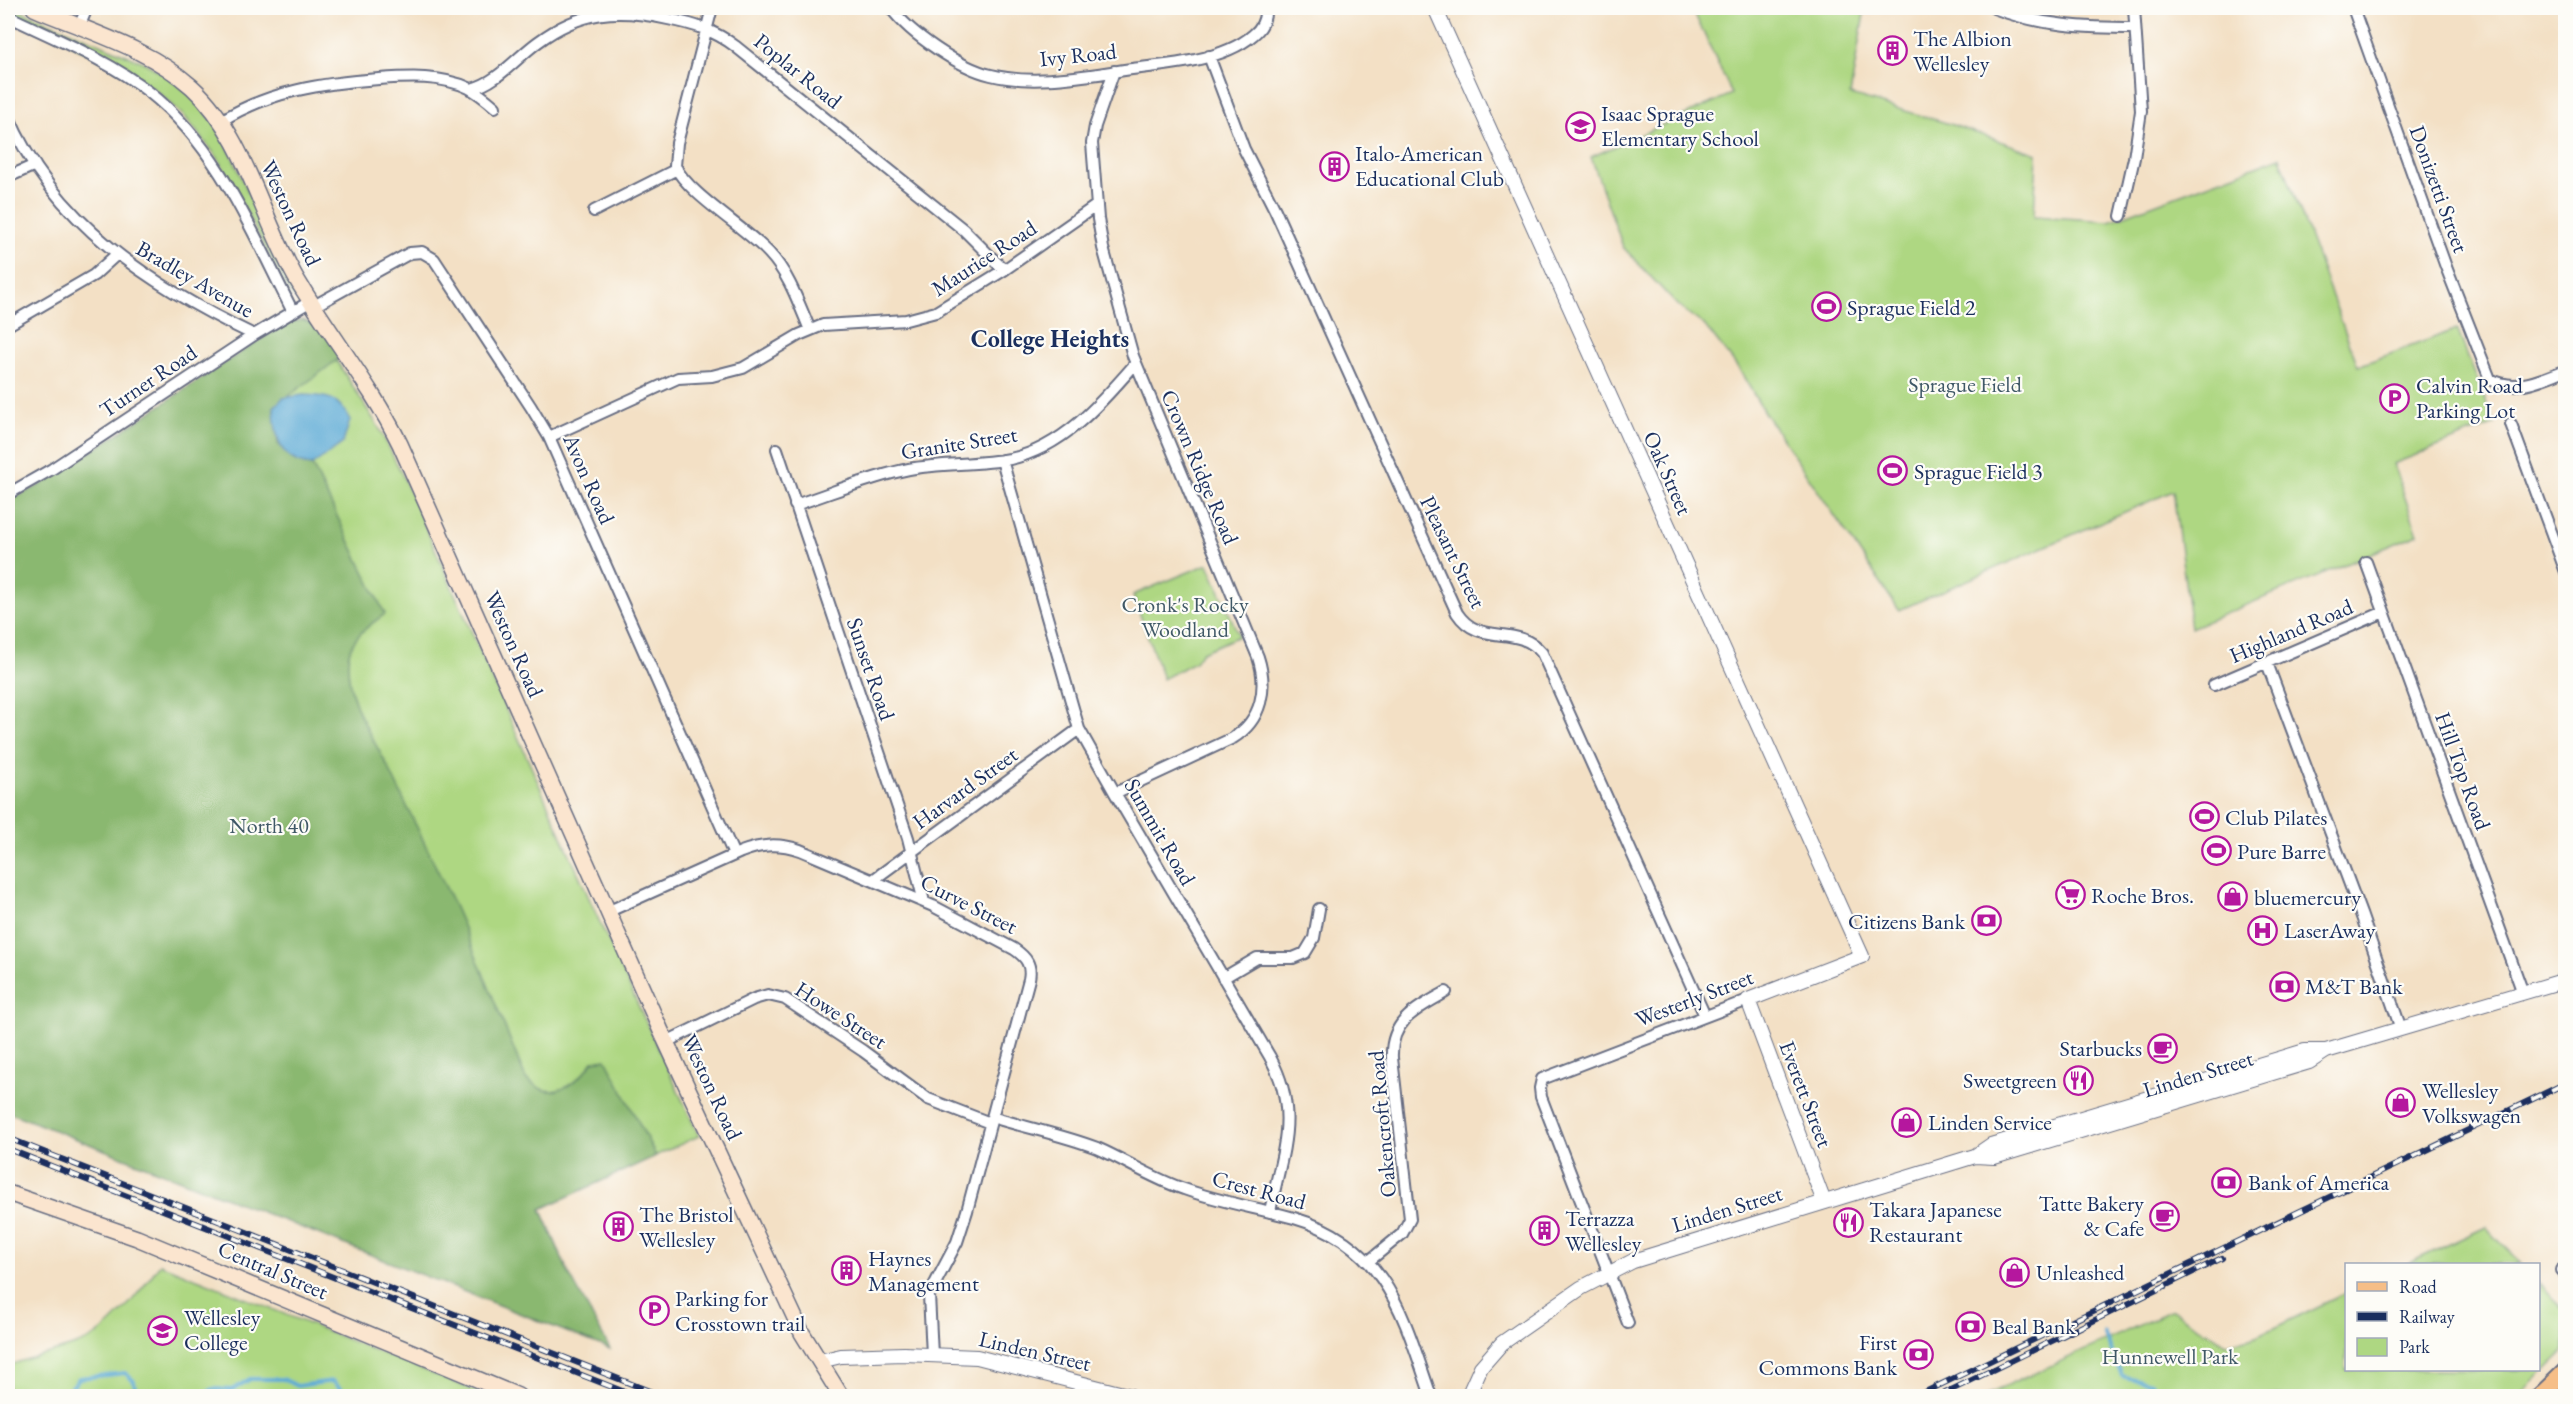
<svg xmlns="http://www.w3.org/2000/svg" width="2573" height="1404" font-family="'EB Garamond',serif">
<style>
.green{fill:#aed782;stroke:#648370;stroke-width:1.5}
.forest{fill:#8ab870;stroke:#527467;stroke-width:1.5}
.water{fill:#5caad6;stroke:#3c6c9a;stroke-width:1.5}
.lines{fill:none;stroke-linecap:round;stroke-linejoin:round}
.stream{stroke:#5caad6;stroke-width:4}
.minor-casing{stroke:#676d82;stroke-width:14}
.tertiary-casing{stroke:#676d82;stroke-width:16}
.secondary-casing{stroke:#676d82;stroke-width:18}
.primary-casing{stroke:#676d82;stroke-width:20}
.minor{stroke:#fff;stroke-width:10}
.tertiary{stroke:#fff;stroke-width:14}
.secondary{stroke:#fbe5cf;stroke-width:15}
.primary{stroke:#f6be87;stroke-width:16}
.rail-casing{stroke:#1b2f5e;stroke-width:6}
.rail{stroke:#fdfcf7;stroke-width:4;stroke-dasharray:11;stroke-linecap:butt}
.labels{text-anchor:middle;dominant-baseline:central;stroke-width:4.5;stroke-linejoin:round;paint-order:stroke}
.poi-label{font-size:22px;fill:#1b2f5e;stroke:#fdfcf7;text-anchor:start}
.street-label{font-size:22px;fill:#1b2f5e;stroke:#fdfcf7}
.park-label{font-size:22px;fill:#405967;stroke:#fdfcf7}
.neighbourhood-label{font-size:24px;font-weight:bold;fill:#1b2f5e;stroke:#fdfcf7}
</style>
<rect width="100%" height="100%" fill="#fdfcf7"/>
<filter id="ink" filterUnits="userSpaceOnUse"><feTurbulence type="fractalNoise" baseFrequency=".0167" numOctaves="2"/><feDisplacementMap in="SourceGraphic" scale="12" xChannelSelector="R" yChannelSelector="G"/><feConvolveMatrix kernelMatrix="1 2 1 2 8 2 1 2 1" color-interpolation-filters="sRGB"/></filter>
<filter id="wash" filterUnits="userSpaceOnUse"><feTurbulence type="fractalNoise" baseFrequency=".008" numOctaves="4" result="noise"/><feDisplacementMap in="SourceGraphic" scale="24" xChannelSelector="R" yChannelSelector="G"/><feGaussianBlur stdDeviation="1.35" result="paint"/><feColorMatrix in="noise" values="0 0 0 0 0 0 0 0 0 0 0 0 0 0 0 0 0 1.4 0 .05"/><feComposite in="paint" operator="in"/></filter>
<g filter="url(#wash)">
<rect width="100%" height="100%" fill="#f3e0c5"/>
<path class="green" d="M 14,8 L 143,62 L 166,75 L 192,96 L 215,123 L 231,154 L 266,233 L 297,296 L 293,297 L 284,283 L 217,157 L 185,117 L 153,88 L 12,13 Z
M 1692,8 L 1865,8 L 1850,95 L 1950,124 L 2037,154 L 2034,216 L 2109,221 L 2280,157 L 2358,366 L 2457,329 L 2495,424 L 2393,464 L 2418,534 L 2191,628 L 2173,491 L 1899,610 L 1764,412 L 1739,369 L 1705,326 L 1677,305 L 1623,247 L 1591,157 L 1732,94 Z
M 326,344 L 378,426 L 401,472 L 601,925 L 699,1136 L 541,1208 L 568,1272 L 8,511 Z
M 1208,564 L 1239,636 L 1202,652 L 1195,662 L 1163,679 L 1133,595 Z
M 2486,1227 L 2521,1264 L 2407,1264 Z
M 160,1264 L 488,1396 L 8,1396 L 8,1366 C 32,1355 76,1349 95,1336 C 117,1321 145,1286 160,1264 Z
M 2539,1283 L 2565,1312 L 2565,1351 L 2518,1396 L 1985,1396 L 2172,1310 L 2226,1344 L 2257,1336 L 2346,1293 L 2346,1370 L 2538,1370 Z"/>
<path class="forest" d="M 303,320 L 323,329 L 341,357 L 274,407 L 278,444 L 305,464 L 312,465 L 385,614 C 368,626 348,639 348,662 C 347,704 372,735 390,771 C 409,810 428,850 447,890 C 476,952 500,1016 526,1079 C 531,1082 538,1088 544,1090 C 564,1095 583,1076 593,1061 L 606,1059 L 656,1156 L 541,1209 L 568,1272 L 610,1349 L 8,1112 L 8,501 L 42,484 L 285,323 Z"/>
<path class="water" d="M 303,395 C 328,396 339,397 350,420 L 343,443 L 312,465 C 278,462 275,435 274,407 L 283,398 Z"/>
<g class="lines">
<path class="stream" d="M 2104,1333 L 2122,1376 L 2151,1383 L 2157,1394 L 2164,1396
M 56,1396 L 69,1391 L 79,1378 L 125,1373 L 134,1381 L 136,1396
M 177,1396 L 178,1393 L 186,1390 L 206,1394 L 213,1389 L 232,1390 L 250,1379 L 283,1379 L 297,1386 L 333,1381 L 347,1396
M 357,1396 L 376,1390 L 384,1396
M 2166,1396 L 2181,1396"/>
</g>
</g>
<g filter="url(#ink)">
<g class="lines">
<defs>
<path id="minor" d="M 712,8 L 677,143 L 675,166 C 687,193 747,229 769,253 C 789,274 799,304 810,330
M 891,8 C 910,34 960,68 991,75 C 1036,86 1087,75 1132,69 C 1153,66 1174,65 1195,60 C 1214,56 1238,48 1253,35 C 1262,28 1266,19 1265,8
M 1994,8 C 2040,26 2087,28 2135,28
M 2353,8 L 2446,267 L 2490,379 C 2516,393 2541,379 2566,370
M 8,16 C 55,39 107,59 149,92 C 219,147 253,234 293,312
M 79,27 L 87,8
M 1209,56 L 1244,149 L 1275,210 L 1457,613 C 1480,648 1516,622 1542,653 L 1705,1016
M 1114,71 L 1095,126 L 1092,143 L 1098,219 L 1103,248 L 1133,356 L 1258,657 C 1268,688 1262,720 1233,738 L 1115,793
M 471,89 C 497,83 517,57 538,42 C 581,10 618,8 668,19 C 693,24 714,30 735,46 L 964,230 L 1004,270
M 8,115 C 53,223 152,286 254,335
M 221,121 C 269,91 323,83 379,79 C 409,77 441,75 469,88 C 479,93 487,100 495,107
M 8,177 L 35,165
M 594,211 L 677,169
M 2121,216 L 2134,158 L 2141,111 L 2134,8
M 314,306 L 410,253 L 422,252 L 434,259 L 531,407 L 549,437 L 734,855
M 8,325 L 94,275 L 116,255
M 2511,424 L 2566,572
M 549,437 L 678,378 L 712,376 L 743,368 L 799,335 L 823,325 L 906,320 L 936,312 L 1004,270 L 1097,205
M 777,449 L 908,838 L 924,902
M 1002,460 L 1079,729 L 1115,793 L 1270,1057 C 1301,1114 1281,1153 1270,1212
M 8,494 L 52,469 L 254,335 L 311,301
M 795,505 C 832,493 872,476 909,469 C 942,463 977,465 1010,459 C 1063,448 1102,402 1136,363
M 2366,562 L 2523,993
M 2267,663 L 2361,914 L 2401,1029
M 2214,685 L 2384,612
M 873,880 L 1079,729
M 607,912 L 741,852 C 762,844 779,843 800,850 L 933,906 L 1014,949 C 1026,957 1032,965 1029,979 L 967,1211 L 957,1242 L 929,1295 L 932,1355
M 1223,978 L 1257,958 L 1293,958 L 1305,953 L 1314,938 L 1319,909
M 666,1042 L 754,999 L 768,995 L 785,999 L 863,1051 L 928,1099 L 990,1123
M 992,1117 C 1027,1128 1063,1135 1097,1148 C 1127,1161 1153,1179 1184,1189 C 1220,1202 1258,1208 1294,1218 C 1387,1245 1403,1315 1431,1396
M 1369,1261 L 1402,1234 L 1410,1219 L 1392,1058 C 1390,1020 1418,1008 1446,992
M 2561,1270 L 2566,1275
M 1628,1323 L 1541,1097 L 1540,1088 L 1542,1079 L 1748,1000"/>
<path id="tertiary" d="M 1435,8 L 1862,956 L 1748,1000 L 1824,1202
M 1975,1156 L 1991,1145 L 2305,1051 L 2326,1051 L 2566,980
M 820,1361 L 841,1356 L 904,1354 L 977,1357 L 1131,1396
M 1468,1396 L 1481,1367 L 1502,1343 L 1581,1288 L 1633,1261 L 1975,1156 L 1994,1157 L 2309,1062 L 2326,1051"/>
<path id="secondary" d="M 34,8 C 87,31 149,48 192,87 C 245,135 261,217 296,278 C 329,334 371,385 400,444 L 661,1031 L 802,1333 L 841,1396
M 8,1193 L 137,1238 L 518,1396"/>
<path id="primary" d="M 2540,1396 L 2566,1371"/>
</defs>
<use href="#minor" class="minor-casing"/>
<use href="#tertiary" class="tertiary-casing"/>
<use href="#secondary" class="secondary-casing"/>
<use href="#primary" class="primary-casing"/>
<use href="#minor" class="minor"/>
<use href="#tertiary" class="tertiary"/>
<use href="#secondary" class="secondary"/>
<use href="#primary" class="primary"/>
<defs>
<path id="rail" d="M 8,1138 L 662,1396
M 8,1149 L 635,1396
M 1917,1396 L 2566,1083
M 1939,1396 L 2222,1258"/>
</defs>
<use href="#rail" class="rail-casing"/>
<use href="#rail" class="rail"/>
</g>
</g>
<defs>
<symbol id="building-ring" viewBox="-11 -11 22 22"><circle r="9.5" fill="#fdfcf7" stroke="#b5179e" stroke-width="1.5"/><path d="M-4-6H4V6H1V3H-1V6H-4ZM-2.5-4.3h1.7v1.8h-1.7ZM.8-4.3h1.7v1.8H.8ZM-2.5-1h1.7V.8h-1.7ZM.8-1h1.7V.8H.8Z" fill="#b5179e"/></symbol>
<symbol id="school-ring" viewBox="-11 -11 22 22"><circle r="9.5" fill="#fdfcf7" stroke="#b5179e" stroke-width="1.5"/><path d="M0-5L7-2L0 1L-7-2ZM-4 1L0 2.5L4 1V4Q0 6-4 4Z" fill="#b5179e"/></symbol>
<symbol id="stadium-ring" viewBox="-11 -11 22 22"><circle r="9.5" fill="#fdfcf7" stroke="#b5179e" stroke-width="1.5"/><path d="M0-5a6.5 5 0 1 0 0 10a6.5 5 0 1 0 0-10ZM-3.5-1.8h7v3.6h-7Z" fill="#b5179e"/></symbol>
<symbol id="parking-ring" viewBox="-11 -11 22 22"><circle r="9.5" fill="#fdfcf7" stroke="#b5179e" stroke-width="1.5"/><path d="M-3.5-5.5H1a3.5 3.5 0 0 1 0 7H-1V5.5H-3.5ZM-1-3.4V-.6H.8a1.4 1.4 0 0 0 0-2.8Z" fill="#b5179e"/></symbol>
<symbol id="supermarket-ring" viewBox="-11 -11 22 22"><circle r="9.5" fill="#fdfcf7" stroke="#b5179e" stroke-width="1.5"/><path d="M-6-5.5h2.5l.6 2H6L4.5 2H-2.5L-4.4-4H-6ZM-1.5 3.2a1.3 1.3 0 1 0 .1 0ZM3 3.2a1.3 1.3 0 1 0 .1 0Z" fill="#b5179e"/></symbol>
<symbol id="shop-ring" viewBox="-11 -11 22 22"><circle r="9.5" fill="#fdfcf7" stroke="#b5179e" stroke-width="1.5"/><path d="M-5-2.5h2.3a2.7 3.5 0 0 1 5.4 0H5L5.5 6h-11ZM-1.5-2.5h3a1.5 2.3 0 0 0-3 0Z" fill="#b5179e"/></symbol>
<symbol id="bank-ring" viewBox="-11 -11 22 22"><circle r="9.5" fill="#fdfcf7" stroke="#b5179e" stroke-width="1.5"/><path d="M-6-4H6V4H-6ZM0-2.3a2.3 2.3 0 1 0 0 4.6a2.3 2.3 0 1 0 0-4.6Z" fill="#b5179e"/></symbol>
<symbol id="hospital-ring" viewBox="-11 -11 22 22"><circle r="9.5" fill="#fdfcf7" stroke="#b5179e" stroke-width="1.5"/><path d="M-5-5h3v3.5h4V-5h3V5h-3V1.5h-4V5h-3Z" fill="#b5179e"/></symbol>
<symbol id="cafe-ring" viewBox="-11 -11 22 22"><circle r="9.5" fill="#fdfcf7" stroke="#b5179e" stroke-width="1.5"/><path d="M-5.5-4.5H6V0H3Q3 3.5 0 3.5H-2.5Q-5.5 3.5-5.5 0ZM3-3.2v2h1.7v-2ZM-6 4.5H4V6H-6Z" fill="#b5179e"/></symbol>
<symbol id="restaurant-ring" viewBox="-11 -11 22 22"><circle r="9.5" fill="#fdfcf7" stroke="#b5179e" stroke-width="1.5"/><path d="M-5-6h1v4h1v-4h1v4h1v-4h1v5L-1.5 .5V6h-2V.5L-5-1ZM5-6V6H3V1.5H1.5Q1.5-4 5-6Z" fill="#b5179e"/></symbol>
<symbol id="university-ring" viewBox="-11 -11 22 22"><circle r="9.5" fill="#fdfcf7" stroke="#b5179e" stroke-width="1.5"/><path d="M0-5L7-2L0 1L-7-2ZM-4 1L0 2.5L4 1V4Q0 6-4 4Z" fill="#b5179e"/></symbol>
</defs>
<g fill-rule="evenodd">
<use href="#building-ring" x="1876" y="34" width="33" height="33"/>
<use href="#school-ring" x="1564" y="110" width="33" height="33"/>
<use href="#building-ring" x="1318" y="150" width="33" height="33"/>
<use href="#stadium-ring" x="1810" y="290" width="33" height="33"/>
<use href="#parking-ring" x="2378" y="382" width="33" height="33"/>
<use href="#stadium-ring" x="1876" y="454" width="33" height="33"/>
<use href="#stadium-ring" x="2188" y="800" width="33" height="33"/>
<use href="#stadium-ring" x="2200" y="834" width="33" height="33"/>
<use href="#supermarket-ring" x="2054" y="878" width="33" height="33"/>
<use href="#shop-ring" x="2216" y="880" width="33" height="33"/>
<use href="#bank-ring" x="1970" y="904" width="33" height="33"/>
<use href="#hospital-ring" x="2246" y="914" width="33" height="33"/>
<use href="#bank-ring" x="2268" y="970" width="33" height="33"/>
<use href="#cafe-ring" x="2146" y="1032" width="33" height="33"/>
<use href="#restaurant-ring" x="2062" y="1064" width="33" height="33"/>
<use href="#shop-ring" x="2384" y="1086" width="33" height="33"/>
<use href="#shop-ring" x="1890" y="1106" width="33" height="33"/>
<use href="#bank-ring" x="2210" y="1166" width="33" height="33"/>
<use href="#cafe-ring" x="2148" y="1200" width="33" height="33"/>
<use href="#restaurant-ring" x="1832" y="1206" width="33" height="33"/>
<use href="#building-ring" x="602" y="1210" width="33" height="33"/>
<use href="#building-ring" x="1528" y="1214" width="33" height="33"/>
<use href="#building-ring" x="830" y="1254" width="33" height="33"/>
<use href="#shop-ring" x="1998" y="1256" width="33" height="33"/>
<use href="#parking-ring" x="638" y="1294" width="33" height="33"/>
<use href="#bank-ring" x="1954" y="1310" width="33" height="33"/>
<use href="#university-ring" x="146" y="1314" width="33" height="33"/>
<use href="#bank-ring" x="1902" y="1338" width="33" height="33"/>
</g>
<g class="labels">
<g class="poi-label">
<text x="1913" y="38">The Albion<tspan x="1913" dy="25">Wellesley</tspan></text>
<text x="1601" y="113">Isaac Sprague<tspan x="1601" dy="25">Elementary School</tspan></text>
<text x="1355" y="153">Italo-American<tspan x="1355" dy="25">Educational Club</tspan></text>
<text x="1847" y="307">Sprague Field 2</text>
<text x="2416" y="385">Calvin Road<tspan x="2416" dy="25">Parking Lot</tspan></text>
<text x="1914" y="471">Sprague Field 3</text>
<text x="2225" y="817">Club Pilates</text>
<text x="2237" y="851">Pure Barre</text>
<text x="2091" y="895">Roche Bros.</text>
<text x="2254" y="897">bluemercury</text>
<text x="1965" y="921" text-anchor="end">Citizens Bank</text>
<text x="2284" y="930">LaserAway</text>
<text x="2305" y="986">M&amp;T Bank</text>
<text x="2142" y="1048" text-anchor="end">Starbucks</text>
<text x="2057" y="1080" text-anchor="end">Sweetgreen</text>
<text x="2422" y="1090">Wellesley<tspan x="2422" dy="25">Volkswagen</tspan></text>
<text x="1928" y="1122">Linden Service</text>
<text x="2248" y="1182">Bank of America</text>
<text x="2144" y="1203" text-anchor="end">Tatte Bakery<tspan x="2144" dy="25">&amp; Cafe</tspan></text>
<text x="1869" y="1209">Takara Japanese<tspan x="1869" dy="25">Restaurant</tspan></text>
<text x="639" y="1214">The Bristol<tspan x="639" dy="25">Wellesley</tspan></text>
<text x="1565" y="1218">Terrazza<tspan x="1565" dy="25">Wellesley</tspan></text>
<text x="868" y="1258">Haynes<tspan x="868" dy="25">Management</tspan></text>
<text x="2036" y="1272">Unleashed</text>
<text x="675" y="1298">Parking for<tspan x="675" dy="25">Crosstown trail</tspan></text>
<text x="184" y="1317">Wellesley<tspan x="184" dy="25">College</tspan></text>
<text x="1992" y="1326">Beal Bank</text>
<text x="1897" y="1342" text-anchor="end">First<tspan x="1897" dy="25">Commons Bank</tspan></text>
</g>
<g class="street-label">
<text transform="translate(1078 55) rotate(-6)">Ivy Road</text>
<text transform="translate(798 71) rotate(39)">Poplar Road</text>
<text transform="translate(2439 189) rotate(70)">Donizetti Street</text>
<text transform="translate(291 213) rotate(65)">Weston Road</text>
<text transform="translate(984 258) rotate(-33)">Maurice Road</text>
<text transform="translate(195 279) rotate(30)">Bradley Avenue</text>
<text transform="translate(148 381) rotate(-34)">Turner Road</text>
<text transform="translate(959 443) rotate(-9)">Granite Street</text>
<text transform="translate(1200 467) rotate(67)">Crown Ridge Road</text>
<text transform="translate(1668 473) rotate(66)">Oak Street</text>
<text transform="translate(589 479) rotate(66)">Avon Road</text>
<text transform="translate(1453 552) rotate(64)">Pleasant Street</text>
<text transform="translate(2291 631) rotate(-23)">Highland Road</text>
<text transform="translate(514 644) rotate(66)">Weston Road</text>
<text transform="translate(871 669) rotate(71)">Sunset Road</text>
<text transform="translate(2463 771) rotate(70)">Hill Top Road</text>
<text transform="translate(965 788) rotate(-36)">Harvard Street</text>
<text transform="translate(1160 832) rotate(60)">Summit Road</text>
<text transform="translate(969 904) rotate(27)">Curve Street</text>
<text transform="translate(1694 998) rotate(-21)">Westerly Street</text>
<text transform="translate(841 1015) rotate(33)">Howe Street</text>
<text transform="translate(2198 1074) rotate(-17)">Linden Street</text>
<text transform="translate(712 1087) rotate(65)">Weston Road</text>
<text transform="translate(1806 1094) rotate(69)">Everett Street</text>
<text transform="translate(1382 1124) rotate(-95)">Oakencroft Road</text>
<text transform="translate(1259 1190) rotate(15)">Crest Road</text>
<text transform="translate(1727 1209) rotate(-17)">Linden Street</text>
<text transform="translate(273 1270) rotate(23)">Central Street</text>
<text transform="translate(1035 1351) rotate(13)">Linden Street</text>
</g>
<g class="park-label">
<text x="1965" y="384">Sprague Field</text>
<text x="1185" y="604">Cronk's Rocky<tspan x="1185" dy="25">Woodland</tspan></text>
<text x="269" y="825">North 40</text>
<text x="2170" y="1356">Hunnewell Park</text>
</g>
<g class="neighbourhood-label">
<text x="1050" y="338">College Heights</text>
</g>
</g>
<rect width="2573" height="1404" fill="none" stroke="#fdfcf7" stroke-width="30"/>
<rect x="2345" y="1263" width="195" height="108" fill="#fdfcf7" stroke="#a3aaba" stroke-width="1.5"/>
<rect x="2357" y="1282" width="30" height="9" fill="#f6be87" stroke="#a3aaba" stroke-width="1.5"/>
<text x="2399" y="1293" font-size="18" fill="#1b2f5e">Road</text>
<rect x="2357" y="1312" width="30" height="9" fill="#1b2f5e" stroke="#a3aaba" stroke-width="1.5"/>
<text x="2399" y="1323" font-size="18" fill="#1b2f5e">Railway</text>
<rect x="2357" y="1338" width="30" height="18" fill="#aed782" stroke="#a3aaba" stroke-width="1.5"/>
<text x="2399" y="1353" font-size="18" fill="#1b2f5e">Park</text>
</svg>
